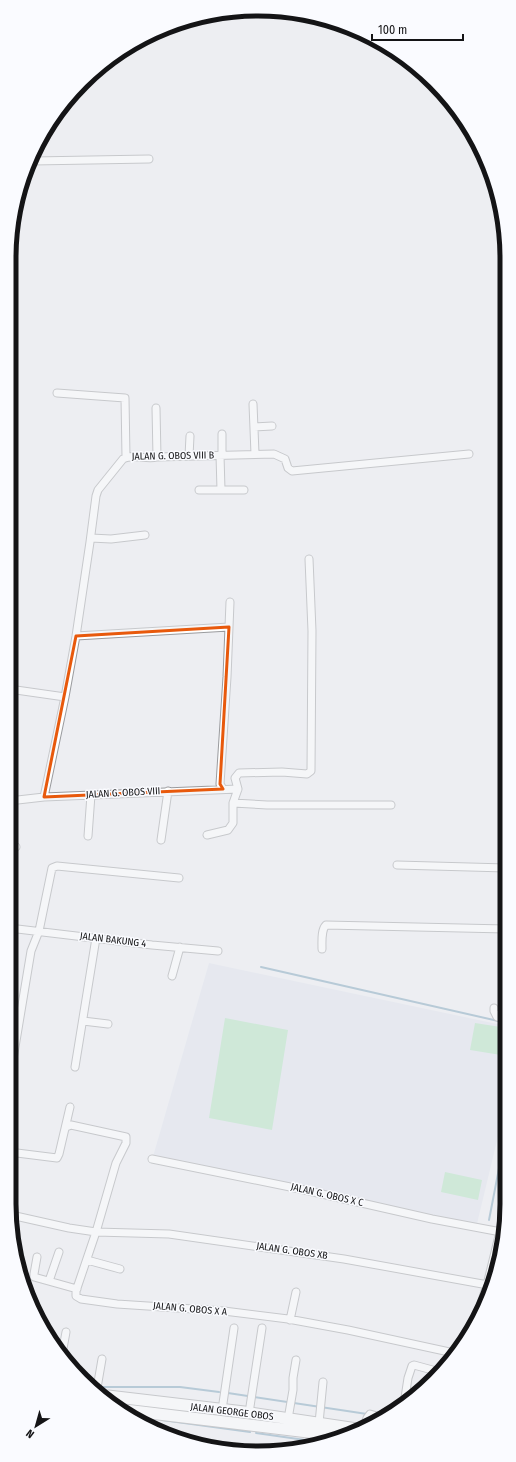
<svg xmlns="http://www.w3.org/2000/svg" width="516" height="1462" font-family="'Fira Sans Condensed',sans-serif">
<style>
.built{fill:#dee1ec}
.green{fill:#aae1b9}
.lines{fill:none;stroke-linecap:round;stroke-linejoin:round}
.stream{stroke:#779eb6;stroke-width:2}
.minor-casing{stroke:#9a9b9e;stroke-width:9}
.tertiary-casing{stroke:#9a9b9e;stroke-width:11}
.primary-casing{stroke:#9a9b9e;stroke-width:13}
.minor{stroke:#fff;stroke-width:7}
.tertiary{stroke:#fff;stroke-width:9}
.primary{stroke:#fff;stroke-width:11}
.marked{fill:none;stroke:#e8590c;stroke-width:3;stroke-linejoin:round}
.labels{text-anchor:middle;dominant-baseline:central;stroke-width:3;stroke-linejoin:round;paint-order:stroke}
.street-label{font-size:10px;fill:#141416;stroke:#fafbff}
.rim{fill:none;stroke:#141416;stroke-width:5}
</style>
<rect width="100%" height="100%" fill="#edeef2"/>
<path class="built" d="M 209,963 L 507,1026 L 507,1099 L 476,1228 L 152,1160 Z"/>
<path class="green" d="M 225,1018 L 288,1030 L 272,1130 L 209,1118 Z
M 475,1023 L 507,1028 L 507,1056 L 470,1050 Z
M 445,1172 L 482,1180 L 478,1200 L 441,1192 Z"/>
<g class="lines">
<path class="stream" d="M 261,967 L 507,1023
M 489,1220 L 507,1127
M 99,1387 L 180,1387 L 219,1392
M 228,1393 L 367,1414
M 162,1420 L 250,1432
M 256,1433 L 326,1443"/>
<defs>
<path id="minor" d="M 33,161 L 149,159
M 57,393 L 125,398 L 126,457
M 253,404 L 255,454
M 156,408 L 157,457
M 254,427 L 272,426
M 222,434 L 222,455
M 220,455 L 221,490
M 189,456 L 190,436
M 199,490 L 244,490
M 91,538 L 111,539 L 145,535
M 76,636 L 229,627
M 9,689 L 65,697
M 223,789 L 220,784 L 227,677 L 230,602
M 44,797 L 65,697 L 76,636 L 90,542 L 96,496 L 98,490 L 123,459 C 132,453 146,460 157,457 L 274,454 L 285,459 L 288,468 L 292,471 L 469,454
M 9,801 L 44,797 L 238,789
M 233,803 L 267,805 L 391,805
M 207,835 L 228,830 L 233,823 L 233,803 L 238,789 L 235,778 L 239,773 L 282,772 L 307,774 L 311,771 L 312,631 L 309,559
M 88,836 L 91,795
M 161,840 L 168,791
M 9,846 L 16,847
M 397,865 L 506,868
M 9,928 L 152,945 L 218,951
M 322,949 C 322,941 321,930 326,925 L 506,929
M 172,976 L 180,947
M 494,1008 L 494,1011 L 497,1017 L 507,1020
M 83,1021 L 108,1024
M 75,1067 L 96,938
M 9,1083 L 31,951 L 39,931 L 52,868 L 57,866 L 179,878
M 66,1127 L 71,1125 L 126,1137 L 126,1143 L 116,1163 L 96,1232 L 169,1234 L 344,1259 L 488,1285
M 9,1152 L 57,1158 L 59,1154 L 70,1107
M 152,1159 L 300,1189 L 432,1219 L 501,1232
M 11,1215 L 69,1228 L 96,1232 L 76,1291 L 76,1296 L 81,1299 L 117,1304 L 224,1311 L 288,1319 L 348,1330 L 454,1353
M 37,1257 L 34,1274 L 34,1277 L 77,1289
M 87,1260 L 120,1269
M 49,1281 L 59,1252
M 35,1310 L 35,1305
M 290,1320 L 296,1292
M 62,1354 L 66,1332
M 97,1388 L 102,1359
M 404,1404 L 408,1378 L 412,1366 L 414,1365 L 436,1371
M 222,1410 L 234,1328
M 249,1413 L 262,1328
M 288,1419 L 293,1390 L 293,1378 L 296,1360
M 319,1423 L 323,1382
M 364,1426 L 367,1418 L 370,1414 L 377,1416 L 378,1419"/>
<path id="tertiary" d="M 480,1310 L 488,1285 L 507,1207"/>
<path id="primary" d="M 108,1396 L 244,1412 L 357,1429
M 125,1410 L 341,1436"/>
</defs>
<use href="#minor" class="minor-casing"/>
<use href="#tertiary" class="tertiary-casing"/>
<use href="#primary" class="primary-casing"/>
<use href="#minor" class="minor"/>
<use href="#tertiary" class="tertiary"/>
<use href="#primary" class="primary"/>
</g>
<path d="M0 0H516V1462H0ZM 229,627 L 220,784 L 223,789 L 44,797 L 76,636 Z" fill="#edeef2" fill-opacity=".55" fill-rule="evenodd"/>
<path class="marked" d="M 229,627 L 220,784 L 223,789 L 44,797 L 76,636 Z"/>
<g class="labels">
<g class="street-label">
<text transform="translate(173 456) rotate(-1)">JALAN G. OBOS VIII B</text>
<text transform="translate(123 793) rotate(-3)">JALAN G. OBOS VIII</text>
<text transform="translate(113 940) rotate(7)">JALAN BAKUNG 4</text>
<text transform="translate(327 1195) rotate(13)">JALAN G. OBOS X C</text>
<text transform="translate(292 1251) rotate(8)">JALAN G. OBOS XB</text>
<text transform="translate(190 1309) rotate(5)">JALAN G. OBOS X A</text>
<text transform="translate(232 1412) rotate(7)">JALAN GEORGE OBOS</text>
</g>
</g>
<path d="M0 0H516V1462H0ZM258 16H258A242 242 0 0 1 500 258V1204A242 242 0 0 1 258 1446H258A242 242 0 0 1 16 1204V258A242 242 0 0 1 258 16Z" fill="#fafbff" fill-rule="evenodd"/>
<path class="rim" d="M258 16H258A242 242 0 0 1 500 258V1204A242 242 0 0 1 258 1446H258A242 242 0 0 1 16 1204V258A242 242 0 0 1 258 16Z"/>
<g transform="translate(36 1426) rotate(217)" stroke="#fafbff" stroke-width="3" paint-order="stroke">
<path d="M0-3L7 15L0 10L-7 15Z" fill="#141416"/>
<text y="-6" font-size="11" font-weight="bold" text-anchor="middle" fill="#141416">N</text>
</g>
<path d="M372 34v6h91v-6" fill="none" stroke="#141416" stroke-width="2"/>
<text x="378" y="34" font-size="12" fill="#141416" stroke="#fafbff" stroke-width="3" paint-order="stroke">100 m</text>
</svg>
